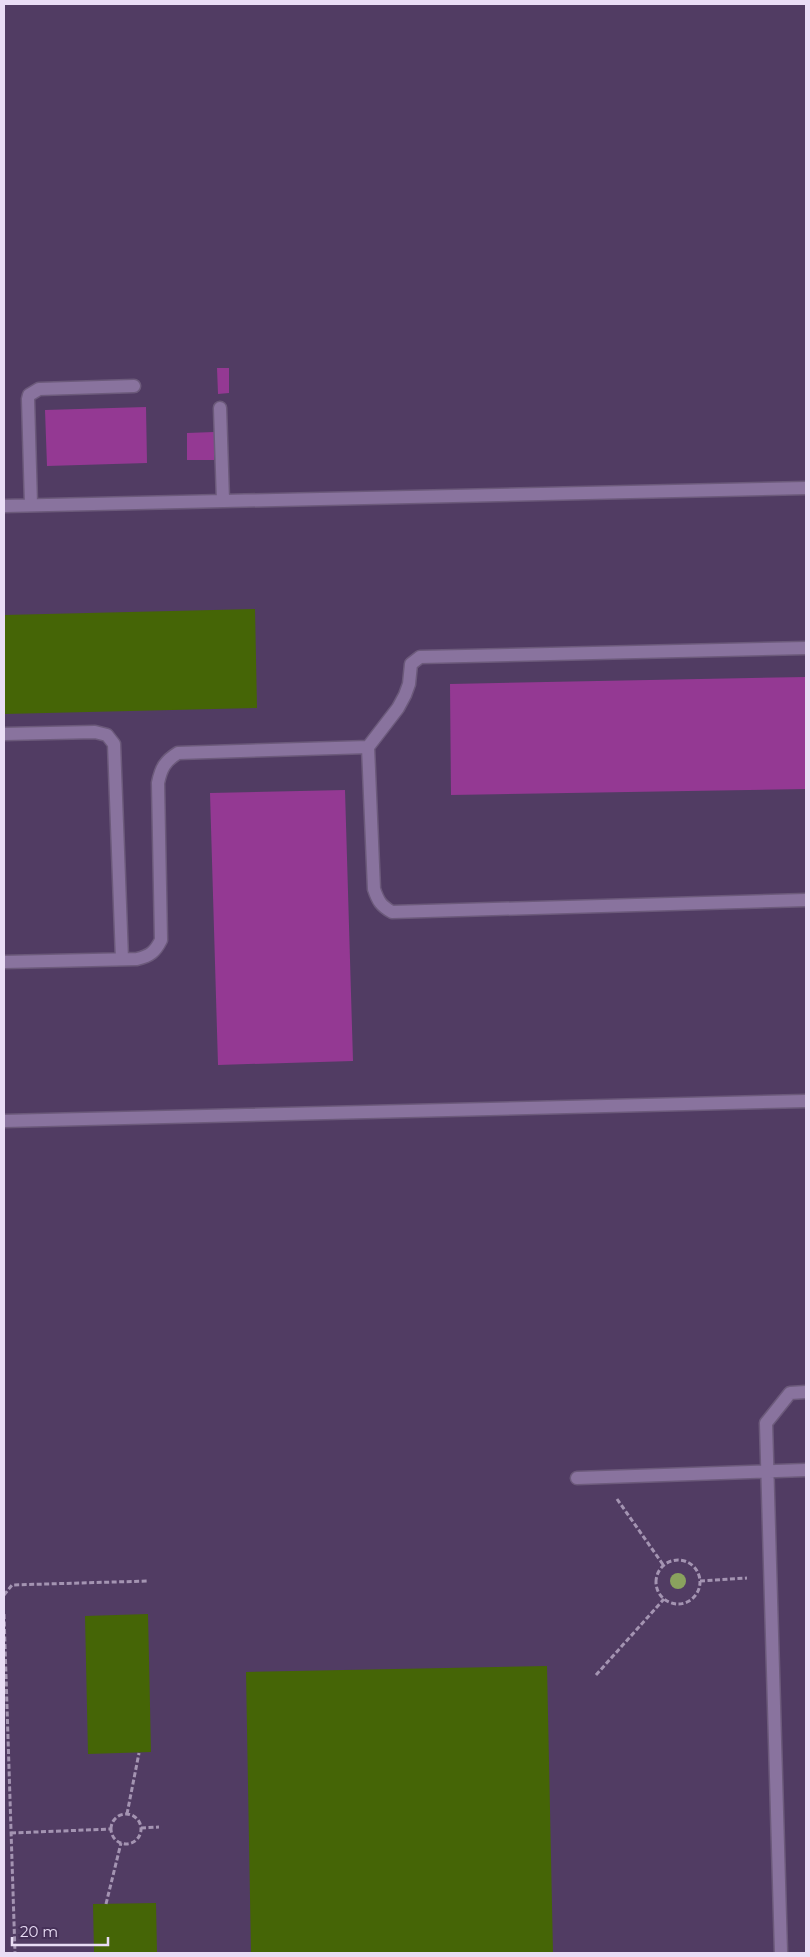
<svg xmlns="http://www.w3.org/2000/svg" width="810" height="1957" font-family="Montserrat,sans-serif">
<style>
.green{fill:#456506}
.building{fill:#943993}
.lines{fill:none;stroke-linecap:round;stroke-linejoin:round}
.minor-casing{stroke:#6c5a7b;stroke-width:15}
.path{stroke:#a494b2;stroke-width:3;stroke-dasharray:5 2.5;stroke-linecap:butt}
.minor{stroke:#89739e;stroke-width:12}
.tree{fill:#8aa25e}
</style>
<rect width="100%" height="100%" fill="#513c63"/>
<path class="green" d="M 255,609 L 257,708 L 4,714 L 4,615 Z
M 148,1614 L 151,1752 L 88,1754 L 85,1616 Z
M 547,1666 L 553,1953 L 251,1953 L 246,1672 Z
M 156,1903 L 157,1953 L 94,1953 L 93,1904 Z"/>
<path class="building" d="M 217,368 L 229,368 L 229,393 L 218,394 Z
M 146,407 L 147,463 L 47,466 L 45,410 Z
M 214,432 L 214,460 L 187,460 L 187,433 Z
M 806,677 L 806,789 L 451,795 L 450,684 Z
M 345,790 L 353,1061 L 218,1065 L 210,793 Z"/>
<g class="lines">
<defs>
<path id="minor" d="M 220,408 L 223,501
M 31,505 L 28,399 L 29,395 L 39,389 L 134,386
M 4,506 L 806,488
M 4,734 L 95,732 L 107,735 L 114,744 L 122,959
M 368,747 L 398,708 L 405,695 L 409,684 L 411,664 L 420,657 L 806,648
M 4,962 L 137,959 C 150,956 155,952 161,940 L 158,783 C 161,768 165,761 178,753 L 368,747 L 374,889 C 378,901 381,906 392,912 L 806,900
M 4,1121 L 806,1101
M 577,1478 L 806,1470
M 781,1953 L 766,1423 L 790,1393 L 806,1392"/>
</defs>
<use href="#minor" class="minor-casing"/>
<path class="path" d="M 617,1499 L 664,1566
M656 1582a22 22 0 1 1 44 0a22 22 0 1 1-44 0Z
M 700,1581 L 747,1578
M 4,1595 L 12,1585 L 148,1581
M 4,1614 L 15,1953
M 596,1675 L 664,1599
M 127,1814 L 139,1753
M111 1829a15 15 0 1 1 30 0a15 15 0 1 1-30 0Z
M 141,1828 L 159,1827
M 11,1833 L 111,1829
M 106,1904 L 121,1843"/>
<use href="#minor" class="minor"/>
</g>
<circle class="tree" cx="678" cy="1581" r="8"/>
<rect width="810" height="1957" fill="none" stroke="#e9ddf5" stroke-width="10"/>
<path d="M12 1937v8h96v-8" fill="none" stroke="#e9ddf5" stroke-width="2.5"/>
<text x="20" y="1937" font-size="15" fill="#e9ddf5" stroke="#463158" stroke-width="4" paint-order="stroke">20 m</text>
</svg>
